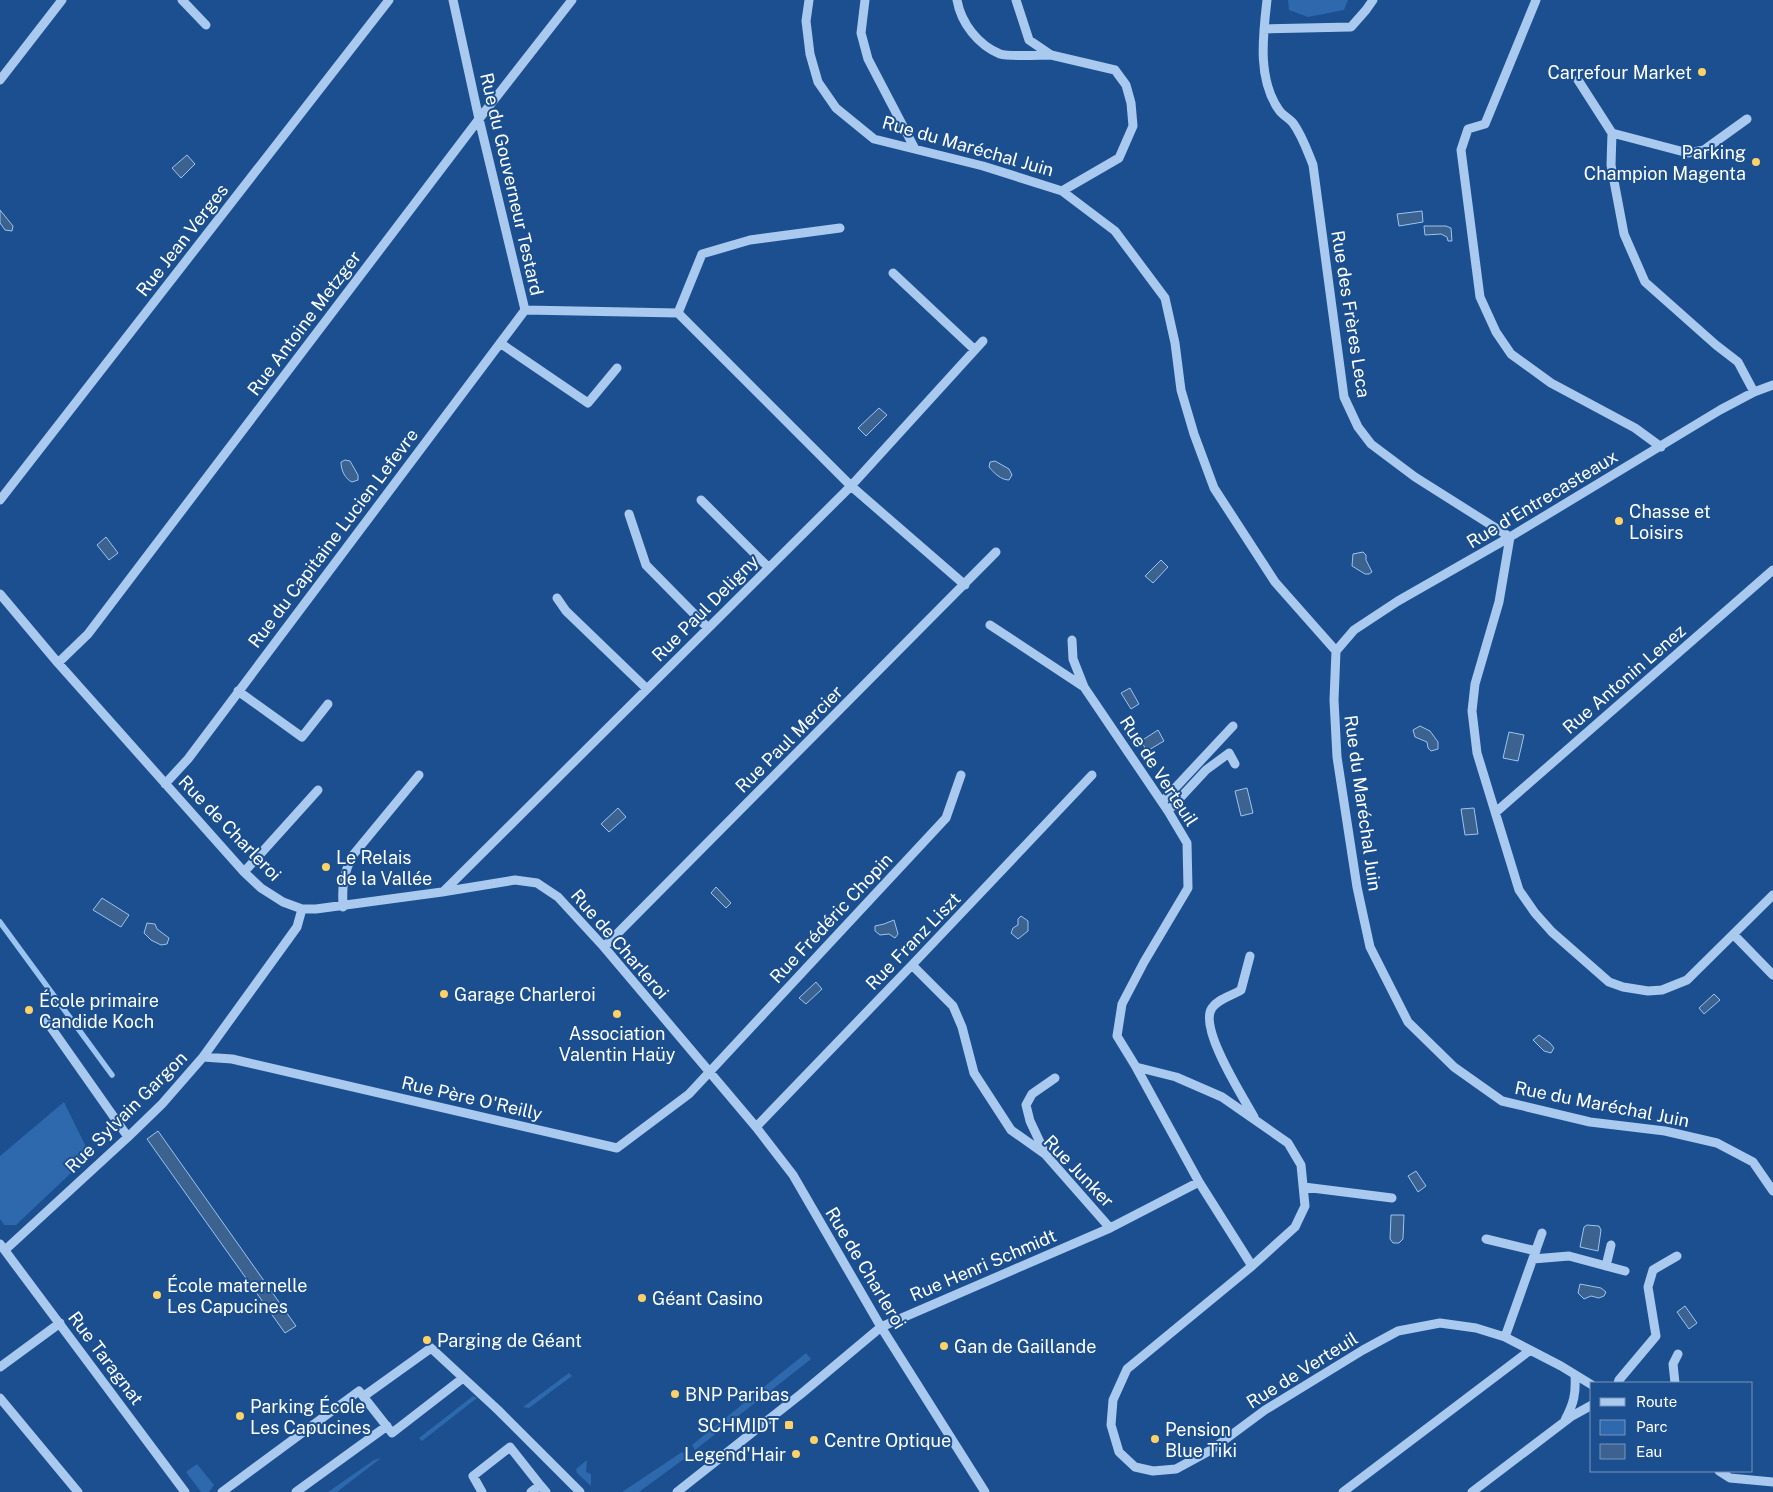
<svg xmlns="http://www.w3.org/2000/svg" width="1773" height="1492" font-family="'Public Sans',sans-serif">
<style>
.green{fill:#2e69ad}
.water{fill:#3c6290;stroke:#9cc4f0}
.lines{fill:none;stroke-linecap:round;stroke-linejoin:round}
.stream{stroke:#9cc4f0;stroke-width:5.5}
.minor{stroke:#a9c9ee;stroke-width:9}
.poi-dot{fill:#ffd166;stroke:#1b4f8f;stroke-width:2}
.labels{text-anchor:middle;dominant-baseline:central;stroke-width:4;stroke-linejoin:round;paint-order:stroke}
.poi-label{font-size:18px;fill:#fff;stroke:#1b4f8f;text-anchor:start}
.street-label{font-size:18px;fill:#fff;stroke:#1b4f8f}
</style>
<rect width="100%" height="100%" fill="#1b4f8f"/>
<path class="green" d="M 1288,0 L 1348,0 L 1344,10 L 1308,17 L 1289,10 Z
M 64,1102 L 90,1155 L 16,1225 L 4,1225 L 0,1219 L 0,1156 Z
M 806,1353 L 811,1359 L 695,1450 L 692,1445 Z
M 569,1373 L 572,1376 L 529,1408 L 523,1407 Z
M 473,1396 L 477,1398 L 422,1441 L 419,1438 Z
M 682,1452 L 688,1456 L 639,1492 L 622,1492 Z
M 381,1458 L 337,1492 L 328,1492 L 374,1460 Z
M 587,1460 L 586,1472 L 591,1474 L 591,1486 L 577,1473 L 576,1469 Z
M 197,1464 L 214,1485 L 209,1492 L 201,1492 L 186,1472 Z"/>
<path class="water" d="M 187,155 L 195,164 L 181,178 L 172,168 Z
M 0,210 L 13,226 L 12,231 L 5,230 L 0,223 Z
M 1422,211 L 1423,222 L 1399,226 L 1397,214 Z
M 1424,226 L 1446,226 L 1451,228 L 1452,241 L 1448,241 L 1447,237 L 1441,234 L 1425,235 Z
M 879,408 L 887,415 L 866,436 L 858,428 Z
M 345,460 L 350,461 L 358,475 L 358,480 L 352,482 C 345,479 341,470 341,462 Z
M 995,461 L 1009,469 L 1012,475 L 1009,480 C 1001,480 994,473 989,467 L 990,462 Z
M 106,537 L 118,553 L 109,560 L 97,545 Z
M 1363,552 L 1366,555 L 1366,560 L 1372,572 L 1369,574 L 1365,574 L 1352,566 L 1353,554 Z
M 1161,560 L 1168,567 L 1153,583 L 1145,576 Z
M 1130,688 L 1139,704 L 1131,709 L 1121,693 Z
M 1420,726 L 1430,731 L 1438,742 L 1438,749 L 1431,751 L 1428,748 L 1427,742 L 1415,737 L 1413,730 Z
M 1158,730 L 1164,741 L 1147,751 L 1141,741 Z
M 1509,732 L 1524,735 L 1518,761 L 1503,758 Z
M 1247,788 L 1253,813 L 1241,816 L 1235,791 Z
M 618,808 L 626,817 L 609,832 L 601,824 Z
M 1474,808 L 1478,834 L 1465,835 L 1461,809 Z
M 716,887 L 731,903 L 726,908 L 711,893 Z
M 102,898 L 129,915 L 121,927 L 93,910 Z
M 1021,916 L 1028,921 L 1028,931 L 1018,939 L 1011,933 L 1013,928 L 1018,925 L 1018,919 Z
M 894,920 L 898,934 L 895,938 L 889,934 L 880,935 L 875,931 L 875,926 L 884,924 Z
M 147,923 L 155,924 L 157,929 L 169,938 L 167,944 L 161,945 L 151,940 L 144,933 Z
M 816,982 L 822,989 L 806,1004 L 799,998 Z
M 1714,994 L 1720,1000 L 1704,1014 L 1699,1008 Z
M 1539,1035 L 1550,1043 L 1554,1048 L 1551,1053 L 1544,1051 L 1533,1040 Z
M 158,1131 L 296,1326 L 285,1333 L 147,1139 Z
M 1416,1171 L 1426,1186 L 1418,1192 L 1408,1176 Z
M 1391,1215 L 1404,1215 L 1403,1239 L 1399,1243 L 1393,1243 L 1390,1239 Z
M 1587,1225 L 1599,1226 L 1601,1230 L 1598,1251 L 1580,1247 L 1584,1227 Z
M 1580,1284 L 1601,1288 L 1606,1292 L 1604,1296 L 1599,1298 L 1591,1296 L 1584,1299 L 1578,1293 Z
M 1685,1306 L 1697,1323 L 1689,1329 L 1677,1312 Z"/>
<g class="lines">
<path class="stream" d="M 0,922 L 112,1075"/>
<path class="minor" d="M 182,0 L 206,25
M 453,0 L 479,119 L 525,310 L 678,313 L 851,486 L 965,585
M 809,0 L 806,21 L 810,54 L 818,82 L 836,108 L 874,139 L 983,166 L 1062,191 L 1115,231 L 1165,298 L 1175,343 L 1181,390 L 1194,434 L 1214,488 L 1275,582 L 1336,651 L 1334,700 L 1337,757 L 1357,887 L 1370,947 L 1408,1022 L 1454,1067 L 1502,1101 L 1590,1122 L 1665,1131 L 1717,1143 L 1753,1162 L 1773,1191
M 865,0 L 861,33 L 868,59 L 915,149
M 957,0 C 961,23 978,45 1000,54 C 1009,57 1040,55 1051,55
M 1016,0 L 1029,40 L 1051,55 L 1115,70 L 1126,85 L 1131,103 L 1133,126 L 1119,158 L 1062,191
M 1267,0 C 1263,35 1257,79 1279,110 C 1282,115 1289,118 1293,123 C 1302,135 1307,150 1313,165 L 1344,397 L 1358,427 L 1371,444 L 1415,477 L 1510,537 L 1499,602 L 1475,684 L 1472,711 L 1477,753 L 1519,890 L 1535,913 L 1552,932 L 1609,982 L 1623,987 L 1648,991 L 1662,990 L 1687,980 L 1773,895
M 1536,0 L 1485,124 L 1468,129 L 1461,150 L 1480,297 L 1496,332 L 1511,354 L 1551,383 L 1635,428 L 1661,447
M 1264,29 L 1351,27 L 1366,10 L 1373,0
M 0,80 L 62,0
M 1578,80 L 1612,133 L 1688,153 L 1704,150 L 1747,119
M 1612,133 L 1611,165 L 1624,234 L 1645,282 L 1716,345 L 1738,362 L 1754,392
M 893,273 L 975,350
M 678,313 L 702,254 L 750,240 L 840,228
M 500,343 L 588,403 L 617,368
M 0,500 L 389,0
M 701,500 L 768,567
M 629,514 L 646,565 L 708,628
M 0,594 L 58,663 L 244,872 L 261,888 L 283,902 L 302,909 L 316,909 L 442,892 L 515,880 L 537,883 L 558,897 L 604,947 L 756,1127 L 793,1175 L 881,1327 L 985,1492
M 557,598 L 566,611 L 647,689
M 990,625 L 1084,687
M 1072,640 L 1073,659 L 1084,687 L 1168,811 L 1187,843 L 1188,888 L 1144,962 L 1122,1004 L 1117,1036 L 1136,1067 L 1199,1182 L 1252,1266 L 1127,1369 L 1113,1400 L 1111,1425 L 1119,1452 L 1135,1467 L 1153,1471 L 1176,1469 L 1211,1450 L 1265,1410 L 1363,1350 L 1398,1331 L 1440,1323 L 1476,1328 L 1505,1337 L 1561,1366 L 1592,1385
M 1336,651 L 1354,630 L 1398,601 L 1510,537 L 1720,410 L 1754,392 L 1773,385
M 58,663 L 88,634 L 479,119 L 572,0
M 238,691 L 302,737 L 328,704
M 165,784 L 188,759 L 525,310
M 1162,802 L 1233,726
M 1168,811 L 1206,770 L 1229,753 L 1235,764
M 1496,812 L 1773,570
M 244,872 L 318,790
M 443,892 L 851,486 L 983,341
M 343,907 C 342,886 343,874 353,855 L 419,775
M 1734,935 L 1773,975
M 604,947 L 996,552
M 1250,956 L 1241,990 C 1232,996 1219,998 1212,1008 C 1198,1027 1243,1097 1254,1117
M 912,965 L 953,1006 L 962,1027 L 974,1073 L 1011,1130 L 1045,1154 L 1110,1228
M 45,1019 L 128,1137
M 203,1057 L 232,1059 L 617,1148 L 689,1094 L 946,818 L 961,775
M 1136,1067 L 1176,1077 L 1222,1097 L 1288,1143 L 1301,1165 L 1305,1206 L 1295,1227 L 1252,1266
M 756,1127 L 912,965 L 1092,775
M 1045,1153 L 1030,1121 L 1026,1105 L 1032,1094 L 1055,1078
M 1304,1187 L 1392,1198
M 1486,1239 L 1536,1251
M 0,1244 L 185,1492
M 5,1250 L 128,1137 L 162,1104 L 203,1057 L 297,927 L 302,909
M 1533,1259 L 1569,1256 L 1625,1271
M 1606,1266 L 1611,1245
M 1505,1337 L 1542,1233
M 0,1367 L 60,1323
M 1618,1383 L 1619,1380 L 1656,1336 L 1648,1287 L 1653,1270 L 1677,1256
M 1675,1383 L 1673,1364 L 1678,1354
M 364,1396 L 431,1348 L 498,1410 L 580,1492
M 0,1398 L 78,1492
M 1565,1420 C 1574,1403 1576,1394 1575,1375
M 1719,1471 L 1730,1478 L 1773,1482
M 222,1492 L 359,1391 L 392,1433 L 463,1378
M 296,1492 L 387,1426
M 482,1492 L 473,1476 L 510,1447 L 540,1485
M 531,1492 L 540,1485 L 546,1492
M 677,1492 L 801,1394 L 881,1327 L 1110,1228 L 1199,1182
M 1343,1492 L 1529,1351
M 1472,1492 L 1572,1416 L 1592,1405"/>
</g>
<g class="poi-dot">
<circle cx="1702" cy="72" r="5"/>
<circle cx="1756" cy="162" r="5"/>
<circle cx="1619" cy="521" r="5"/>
<circle cx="326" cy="867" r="5"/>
<circle cx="444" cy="994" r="5"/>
<circle cx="29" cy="1010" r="5"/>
<circle cx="617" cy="1014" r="5"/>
<circle cx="157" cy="1295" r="5"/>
<circle cx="642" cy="1298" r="5"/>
<circle cx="427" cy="1340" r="5"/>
<circle cx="944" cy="1346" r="5"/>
<circle cx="675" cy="1394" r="5"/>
<circle cx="240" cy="1416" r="5"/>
<rect x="784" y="1420" width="10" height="10" rx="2.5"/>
<circle cx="1155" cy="1439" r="5"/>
<circle cx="814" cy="1440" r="5"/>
<circle cx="796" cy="1454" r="5"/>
</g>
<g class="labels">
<g class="poi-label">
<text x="1692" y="72" text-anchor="end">Carrefour Market</text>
<text x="1746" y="152" text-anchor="end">Parking<tspan x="1746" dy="21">Champion Magenta</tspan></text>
<text x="1629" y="511">Chasse et<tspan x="1629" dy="21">Loisirs</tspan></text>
<text x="336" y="857">Le Relais<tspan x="336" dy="21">de la Vallée</tspan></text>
<text x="454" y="994">Garage Charleroi</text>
<text x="39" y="1000">École primaire<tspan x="39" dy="21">Candide Koch</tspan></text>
<text x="617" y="1033" text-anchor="middle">Association<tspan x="617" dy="21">Valentin Haüy</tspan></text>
<text x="167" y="1285">École maternelle<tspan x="167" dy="21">Les Capucines</tspan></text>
<text x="652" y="1298">Géant Casino</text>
<text x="437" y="1340">Parging de Géant</text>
<text x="954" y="1346">Gan de Gaillande</text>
<text x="685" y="1394">BNP Paribas</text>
<text x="250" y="1406">Parking École<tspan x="250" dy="21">Les Capucines</tspan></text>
<text x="779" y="1425" text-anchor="end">SCHMIDT</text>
<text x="1165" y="1429">Pension<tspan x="1165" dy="21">Blue Tiki</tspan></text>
<text x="824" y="1440">Centre Optique</text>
<text x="786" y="1454" text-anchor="end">Legend'Hair</text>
</g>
<g class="street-label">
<text transform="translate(968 146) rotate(16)">Rue du Maréchal Juin</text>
<text transform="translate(512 184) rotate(77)">Rue du Gouverneur Testard</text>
<text transform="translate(182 240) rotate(-52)">Rue Jean Verges</text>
<text transform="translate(1351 314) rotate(81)">Rue des Frères Leca</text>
<text transform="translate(304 323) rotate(-53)">Rue Antoine Metzger</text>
<text transform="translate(1542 499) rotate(-31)">Rue d'Entrecasteaux</text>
<text transform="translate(333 538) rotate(-53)">Rue du Capitaine Lucien Lefevre</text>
<text transform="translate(705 608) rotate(-45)">Rue Paul Deligny</text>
<text transform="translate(1624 679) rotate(-41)">Rue Antonin Lenez</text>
<text transform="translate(789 739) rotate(-45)">Rue Paul Mercier</text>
<text transform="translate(1159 771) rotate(57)">Rue de Verteuil</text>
<text transform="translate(1363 803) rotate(82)">Rue du Maréchal Juin</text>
<text transform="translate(230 828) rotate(46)">Rue de Charleroi</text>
<text transform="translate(831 918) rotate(-47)">Rue Frédéric Chopin</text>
<text transform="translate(913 941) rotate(-46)">Rue Franz Liszt</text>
<text transform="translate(620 944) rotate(49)">Rue de Charleroi</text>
<text transform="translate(472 1098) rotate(13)">Rue Père O'Reilly</text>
<text transform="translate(1602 1104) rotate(11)">Rue du Maréchal Juin</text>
<text transform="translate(126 1112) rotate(-45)">Rue Sylvain Gargon</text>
<text transform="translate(1079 1171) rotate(46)">Rue Junker</text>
<text transform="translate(983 1265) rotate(-23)">Rue Henri Schmidt</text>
<text transform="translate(866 1268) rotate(59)">Rue de Charleroi</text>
<text transform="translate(106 1358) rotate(53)">Rue Taragnat</text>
<text transform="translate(1302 1370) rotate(-32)">Rue de Verteuil</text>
</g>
</g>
<rect x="1590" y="1382" width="162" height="90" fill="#1b4f8f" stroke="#7695bc"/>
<rect x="1600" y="1398" width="25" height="8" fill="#a9c9ee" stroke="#7695bc"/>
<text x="1636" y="1407" font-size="15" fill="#ffffff">Route</text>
<rect x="1600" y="1420" width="25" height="15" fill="#2e69ad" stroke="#7695bc"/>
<text x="1636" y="1432" font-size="15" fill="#ffffff">Parc</text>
<rect x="1600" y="1444" width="25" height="15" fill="#3c6290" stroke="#7695bc"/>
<text x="1636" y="1457" font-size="15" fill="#ffffff">Eau</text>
</svg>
